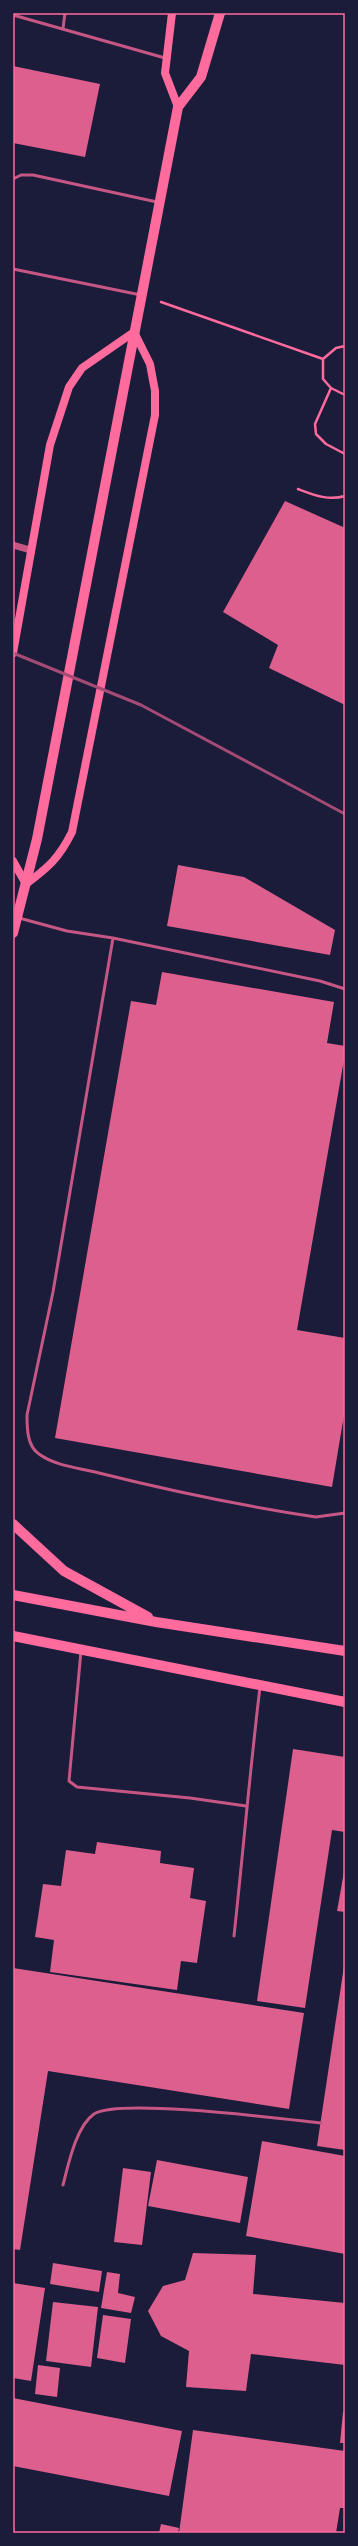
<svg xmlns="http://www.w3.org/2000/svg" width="358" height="2546" font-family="Roboto,sans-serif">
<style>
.building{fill:#dd5f8e}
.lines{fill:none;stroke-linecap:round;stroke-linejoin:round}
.path{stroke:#ff6b9d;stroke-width:2.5}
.service{stroke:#c65784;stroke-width:3}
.tertiary{stroke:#c65784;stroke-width:7}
.secondary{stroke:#ff6b9d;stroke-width:8}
.primary{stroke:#ff6b9d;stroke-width:10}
.rail{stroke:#a44b75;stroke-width:3}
.neatline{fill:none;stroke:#ff6b9d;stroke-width:1.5}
</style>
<rect width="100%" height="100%" fill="#1b1b3a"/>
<path class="building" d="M 13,66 L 100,84 L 85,157 L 13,143 Z
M 285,501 L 343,527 L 345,524 L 345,705 L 269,668 L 278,645 L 223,612 Z
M 178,865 L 244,877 L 335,930 L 330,955 L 167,926 Z
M 162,972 L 334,1002 L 327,1043 L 345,1046 L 345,1054 L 297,1330 L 345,1338 L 345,1409 L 332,1487 L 55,1438 L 131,1001 L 156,1005 Z
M 293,1749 L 345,1757 L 345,1832 L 332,1830 L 305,2008 L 257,2001 Z
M 97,1842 L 161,1851 L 160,1863 L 194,1868 L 190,1898 L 206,1901 L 197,1963 L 181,1961 L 177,1990 L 50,1972 L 54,1940 L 35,1937 L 43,1884 L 61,1886 L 66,1850 L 95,1854 Z
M 345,1866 L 345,1912 L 337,1911 Z
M 344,1966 L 345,1966 L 345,2150 L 317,2146 Z
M 13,1968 L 304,2013 L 289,2109 L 48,2071 L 20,2250 L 13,2249 Z
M 262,2141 L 345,2156 L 345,2254 L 246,2236 Z
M 157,2160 L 248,2177 L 240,2223 L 148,2206 Z
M 123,2168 L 151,2172 L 142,2245 L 114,2242 Z
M 193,2253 L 256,2255 L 253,2294 L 345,2303 L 345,2365 L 251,2354 L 246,2391 L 186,2387 L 189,2351 L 161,2336 L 148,2311 L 163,2286 L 185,2280 Z
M 53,2263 L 102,2271 L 99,2292 L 50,2284 Z
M 107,2272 L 120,2274 L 118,2293 L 135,2297 L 131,2313 L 101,2308 Z
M 13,2283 L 45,2288 L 31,2381 L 13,2378 Z
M 53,2302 L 98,2307 L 91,2367 L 46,2361 Z
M 103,2315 L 131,2319 L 125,2363 L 97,2358 Z
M 38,2365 L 60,2368 L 57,2397 L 35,2394 Z
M 13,2398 L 182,2431 L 169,2496 L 13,2466 Z
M 343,2412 L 345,2412 L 345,2443 L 340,2443 Z
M 193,2430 L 345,2451 L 345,2508 L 340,2508 L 336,2533 L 179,2533 Z
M 161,2524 L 179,2528 L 178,2533 L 159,2533 Z"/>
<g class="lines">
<path class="path" d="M 161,302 L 323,359
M 345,346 L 336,348 L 323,359 L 323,379 L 331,388 L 345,395
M 331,388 L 315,424 L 316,434 L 326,444 L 345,454
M 298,489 C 314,495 328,501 345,496"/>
<path class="service" d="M 13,15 L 165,58
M 63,28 L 65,13
M 13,179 L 21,175 L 33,175 L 157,202
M 13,269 L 141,295
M 19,918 L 67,931 L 113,938 L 320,981 L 345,989
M 113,938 L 53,1292 L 27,1415 C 27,1428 27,1446 39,1454 C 55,1466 80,1468 99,1473 C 171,1491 243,1506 316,1517 L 345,1513
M 81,1651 L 69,1781 L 77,1787 L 190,1798 L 246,1806
M 234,1936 C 243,1853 250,1770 260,1687
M 63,2185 C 68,2166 76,2126 94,2114 C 119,2098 283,2119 321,2123"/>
<path class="tertiary" d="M 13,545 L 30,550"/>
<path class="secondary" d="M 172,13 L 165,73 L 178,107
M 13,653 L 50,445 L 69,387 L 82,368 L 134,332 L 150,364 L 155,391 L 155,415 L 72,832 C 59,858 49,867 26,884 L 13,861"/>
<path class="primary" d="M 13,933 L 37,839 L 178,107 L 201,77 L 220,13
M 13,1524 L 64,1571 L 148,1617
M 13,1595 L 156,1622 L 345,1651
M 13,1636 L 345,1702"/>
<path class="rail" d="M 13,653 L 141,705 L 345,814"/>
</g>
<rect width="358" height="2546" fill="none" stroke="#1b1b3a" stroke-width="28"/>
<rect x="14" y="14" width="330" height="2518" class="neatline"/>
</svg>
